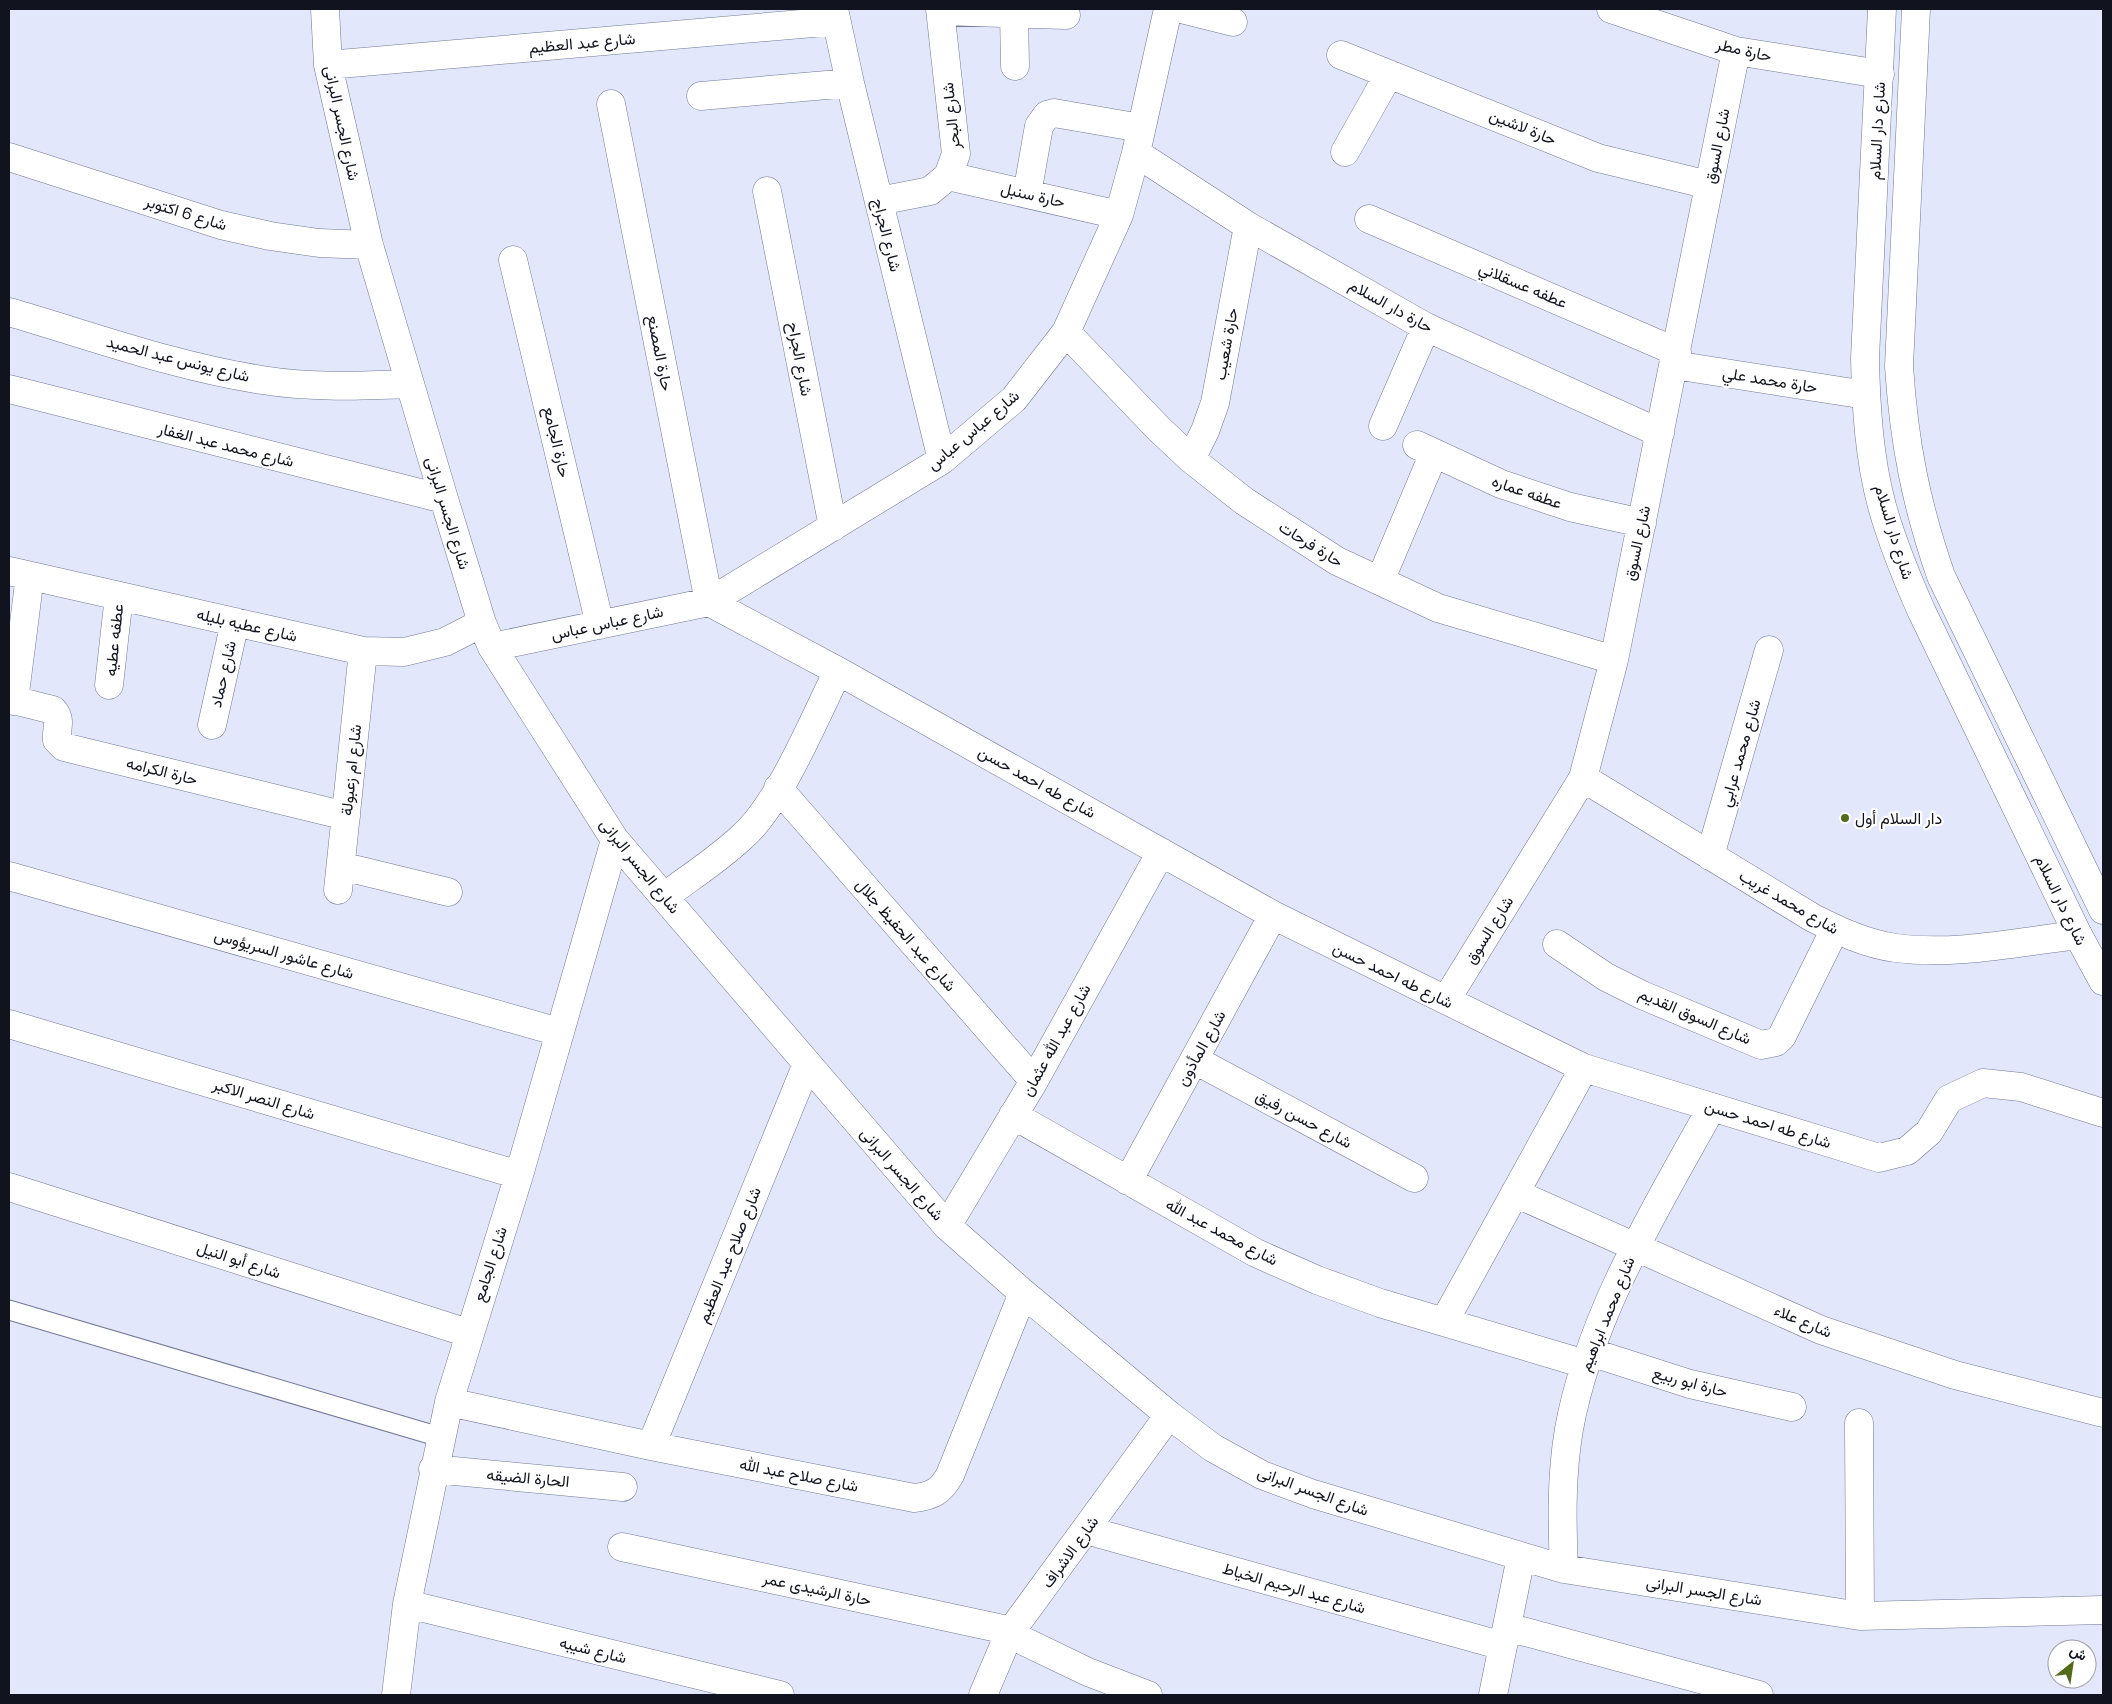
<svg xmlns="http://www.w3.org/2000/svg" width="2112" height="1704" font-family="'Space Grotesk',Vazirmatn,sans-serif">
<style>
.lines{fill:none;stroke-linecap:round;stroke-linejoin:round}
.service-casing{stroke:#727897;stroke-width:21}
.minor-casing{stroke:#727897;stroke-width:29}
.secondary-casing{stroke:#727897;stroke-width:29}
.service{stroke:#fff;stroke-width:19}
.minor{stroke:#fff;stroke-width:28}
.secondary{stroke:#fff;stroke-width:28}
.poi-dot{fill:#516a1b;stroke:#fff;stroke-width:2}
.labels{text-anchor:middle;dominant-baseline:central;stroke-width:4.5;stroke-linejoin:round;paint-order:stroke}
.street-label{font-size:16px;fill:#11131e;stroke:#fff}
.poi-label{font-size:16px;fill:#11131e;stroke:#fff;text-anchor:start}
</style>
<rect width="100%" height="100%" fill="#e2e7fb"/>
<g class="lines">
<defs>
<path id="service" d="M 9,1310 L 440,1437"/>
<path id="minor" d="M 325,9 L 328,65 L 369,245 L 444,499 L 482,623 L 492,647 L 615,840 L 947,1226 L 1023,1293 L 1169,1415 L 1213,1448 L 1262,1475 L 1313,1494 L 1564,1569 L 1860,1616 L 2103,1610
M 834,9 L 850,83 L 942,460
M 1181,9 L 1233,22
M 1611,9 L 1736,51 L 1880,74
M 941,11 L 1066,15
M 1014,13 L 1015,66
M 1341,55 L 1598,158 L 1709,185
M 328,65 L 836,21
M 701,96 L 850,83
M 611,104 L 709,602 L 838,671 L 1273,915 L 1584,1068 L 1879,1158 L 1907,1151 L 1929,1132 L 1949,1099 L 1983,1083 L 2021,1087 L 2103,1113
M 1345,152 L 1389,74
M 1136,153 L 1248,226 L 1426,327 L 1660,433
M 9,157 L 221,225 L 270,236 L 319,243 L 369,245
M 948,176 L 1119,215
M 767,191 L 833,527
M 1027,194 L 1039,126 L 1047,115 L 1054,113 L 1141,128
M 879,201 L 930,191 L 948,176 L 956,154 L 940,9
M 1369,219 L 1677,352
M 513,260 L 600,625
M 9,312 C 92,336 176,367 262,380 C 311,388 360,386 410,384
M 1066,332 L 1159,429 L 1191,459 L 1244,501 L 1337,561 L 1438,608 L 1614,660
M 1674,365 L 1866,395
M 9,389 L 444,499
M 1383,426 L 1426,327
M 1417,445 L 1501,484 L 1570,507 L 1642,523
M 1191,459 L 1205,431 L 1215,403 L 1248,226
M 9,571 L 363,651 L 404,652 L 445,642 L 482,623
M 1380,581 L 1434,453
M 492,647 L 709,602 L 942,460 L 1014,399 L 1066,332 L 1119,215 L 1136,153 L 1168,9
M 109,685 L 119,596
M 9,699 L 53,710 C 62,720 56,728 57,740 L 64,747 L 346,816
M 14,701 L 30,576
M 212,725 L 235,622
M 1583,778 L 1813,918 C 1839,931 1866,944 1896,948 C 1955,956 2018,942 2078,935
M 778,788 L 1034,1081
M 1710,856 L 1769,650
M 341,866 L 448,892
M 9,876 L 559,1032
M 338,890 L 363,651
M 664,897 C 690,877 719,859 743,836 C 780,803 815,717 838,671
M 1557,944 L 1606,977 L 1642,995 L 1761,1045 L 1776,1042 L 1782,1036 L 1835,929
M 1446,1000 L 1583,778 L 1614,660 L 1736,51
M 9,1024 L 519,1175
M 1195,1060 L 1414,1178
M 1013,1115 L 1256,1253 L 1317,1280 L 1380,1303 L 1585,1364
M 1128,1181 L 1273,915
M 9,1187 L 468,1333
M 1515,1193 L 1821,1330 L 1955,1375 L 2103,1413
M 947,1226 L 1034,1081 L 1161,852
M 1444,1322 L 1584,1068
M 1590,1352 L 1690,1384 L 1792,1407
M 449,1402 L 651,1446 L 914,1498 C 933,1496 941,1491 950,1475 L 1023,1293
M 1859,1423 L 1860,1616
M 651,1446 L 807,1064
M 433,1469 L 623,1487
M 1086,1530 L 1503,1646
M 622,1547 L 1012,1631
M 1564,1569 C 1562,1522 1561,1476 1569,1429 C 1590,1314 1656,1208 1712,1107
M 407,1604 L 780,1695
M 1507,1627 L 1759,1695
M 1009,1634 L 1088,1672 L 1148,1695
M 396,1695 L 407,1604 L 449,1402 L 519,1175 L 615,840
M 983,1695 L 1009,1634 L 1169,1415
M 1493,1695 L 1521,1557"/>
<path id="secondary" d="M 1882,9 L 1865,358 C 1866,407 1869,458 1882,506 C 1892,542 1906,576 1921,610 L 2078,935 L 2103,981
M 1916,9 L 1899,366 C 1904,443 1916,504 1941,576 L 2103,910"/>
</defs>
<use href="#service" class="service-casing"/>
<use href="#minor" class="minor-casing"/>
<use href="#secondary" class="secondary-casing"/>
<use href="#service" class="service"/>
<use href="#minor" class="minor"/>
<use href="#secondary" class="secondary"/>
</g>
<circle class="poi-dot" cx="1845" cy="818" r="5"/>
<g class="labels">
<g class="street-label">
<text transform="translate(582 43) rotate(-5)">شارع عبد العظيم</text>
<text transform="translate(1744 50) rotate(13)">حارة مطر</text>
<text transform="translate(951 116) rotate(-96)">شارع البحر</text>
<text transform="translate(342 123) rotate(78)">شارع الجسر البرانى</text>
<text transform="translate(1523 127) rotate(22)">حارة لاشين</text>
<text transform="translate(1877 131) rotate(-87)">شارع دار السلام</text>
<text transform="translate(1717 146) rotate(-79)">شارع السوق</text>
<text transform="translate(1033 195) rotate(13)">حارة سنبل</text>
<text transform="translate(186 213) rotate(17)">شارع 6 اكتوبر</text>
<text transform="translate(887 235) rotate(76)">شارع الجراج</text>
<text transform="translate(1523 285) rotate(23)">عطفه عسقلاني</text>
<text transform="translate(1391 306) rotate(29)">حارة دار السلام</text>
<text transform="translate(1226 344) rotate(-80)">حارة شعيب</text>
<text transform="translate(660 353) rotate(79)">حارة المصنع</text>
<text transform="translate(178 359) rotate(14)">شارع يونس عبد الحميد</text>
<text transform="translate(800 359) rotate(79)">شارع الجراح</text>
<text transform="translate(1770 380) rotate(9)">حارة محمد علي</text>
<text transform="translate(973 430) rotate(-40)">شارع عباس عباس</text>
<text transform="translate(557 442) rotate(77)">حارة الجامع</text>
<text transform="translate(226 445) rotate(14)">شارع محمد عبد الغفار</text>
<text transform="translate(1527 492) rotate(19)">عطفه عماره</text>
<text transform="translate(448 513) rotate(73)">شارع الجسر البرانى</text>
<text transform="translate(1894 532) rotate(73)">شارع دار السلام</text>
<text transform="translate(1637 543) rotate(-78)">شارع السوق</text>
<text transform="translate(1311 544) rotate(32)">حارة فرحات</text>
<text transform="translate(607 623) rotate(-12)">شارع عباس عباس</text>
<text transform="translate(247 625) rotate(13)">شارع عطيه بليله</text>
<text transform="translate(114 640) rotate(-84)">عطفه عطيه</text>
<text transform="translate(223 674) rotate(-77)">شارع حماد</text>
<text transform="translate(1740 753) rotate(-74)">شارع محمد عرابي</text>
<text transform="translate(351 770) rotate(-84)">شارع ام زعبولة</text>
<text transform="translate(162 771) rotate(14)">حارة الكرامه</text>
<text transform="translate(1037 782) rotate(29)">شارع طه احمد حسن</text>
<text transform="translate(640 866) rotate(51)">شارع الجسر البرانى</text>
<text transform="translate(2061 900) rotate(64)">شارع دار السلام</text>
<text transform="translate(1789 902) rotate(30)">شارع محمد غريب</text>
<text transform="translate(1489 930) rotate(-58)">شارع السوق</text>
<text transform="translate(906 935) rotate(49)">شارع عبد الحفيظ جلال</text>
<text transform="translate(284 954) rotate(16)">شارع عاشور السريؤوس</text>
<text transform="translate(1393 975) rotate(26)">شارع طه احمد حسن</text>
<text transform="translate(1695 1016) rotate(23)">شارع السوق القديم</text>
<text transform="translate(1056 1040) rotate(-61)">شارع عبد الله عثمان</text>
<text transform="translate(1201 1048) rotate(-61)">شارع المأذون</text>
<text transform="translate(264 1099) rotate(17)">شارع النصر الاكبر</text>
<text transform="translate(1304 1119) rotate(28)">شارع حسن رفيق</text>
<text transform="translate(1768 1124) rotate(17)">شارع طه احمد حسن</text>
<text transform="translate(902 1174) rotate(49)">شارع الجسر البرانى</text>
<text transform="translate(1222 1232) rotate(28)">شارع محمد عبد الله</text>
<text transform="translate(729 1255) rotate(-68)">شارع صلاح عبد العظيم</text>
<text transform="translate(239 1260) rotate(18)">شارع أبو النيل</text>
<text transform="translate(490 1264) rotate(-72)">شارع الجامع</text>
<text transform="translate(1607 1314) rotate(-68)">شارع محمد ابراهيم</text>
<text transform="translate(1803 1321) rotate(23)">شارع علاء</text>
<text transform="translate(1690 1382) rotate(15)">حارة ابو ربيع</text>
<text transform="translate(799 1475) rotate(11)">شارع صلاح عبد الله</text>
<text transform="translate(528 1478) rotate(5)">الحارة الضيقه</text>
<text transform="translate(1313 1491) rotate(20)">شارع الجسر البرانى</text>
<text transform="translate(1070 1552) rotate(-54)">شارع الاشراف</text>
<text transform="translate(1294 1588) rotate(16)">شارع عبد الرحيم الخياط</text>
<text transform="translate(817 1589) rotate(12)">حارة الرشيدى عمر</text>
<text transform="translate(1704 1591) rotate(9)">شارع الجسر البرانى</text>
<text transform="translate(593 1650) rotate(14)">شارع شيبه</text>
</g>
<g class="poi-label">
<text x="1855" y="818">دار السلام أول</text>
</g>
</g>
<rect width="2112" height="1704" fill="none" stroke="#11131e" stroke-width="20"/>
<g transform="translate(2072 1664) rotate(30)"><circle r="24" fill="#ffffff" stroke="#a0a1a5"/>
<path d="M0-4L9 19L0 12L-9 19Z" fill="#516a1b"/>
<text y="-8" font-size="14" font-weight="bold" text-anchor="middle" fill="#11131e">ش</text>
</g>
</svg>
